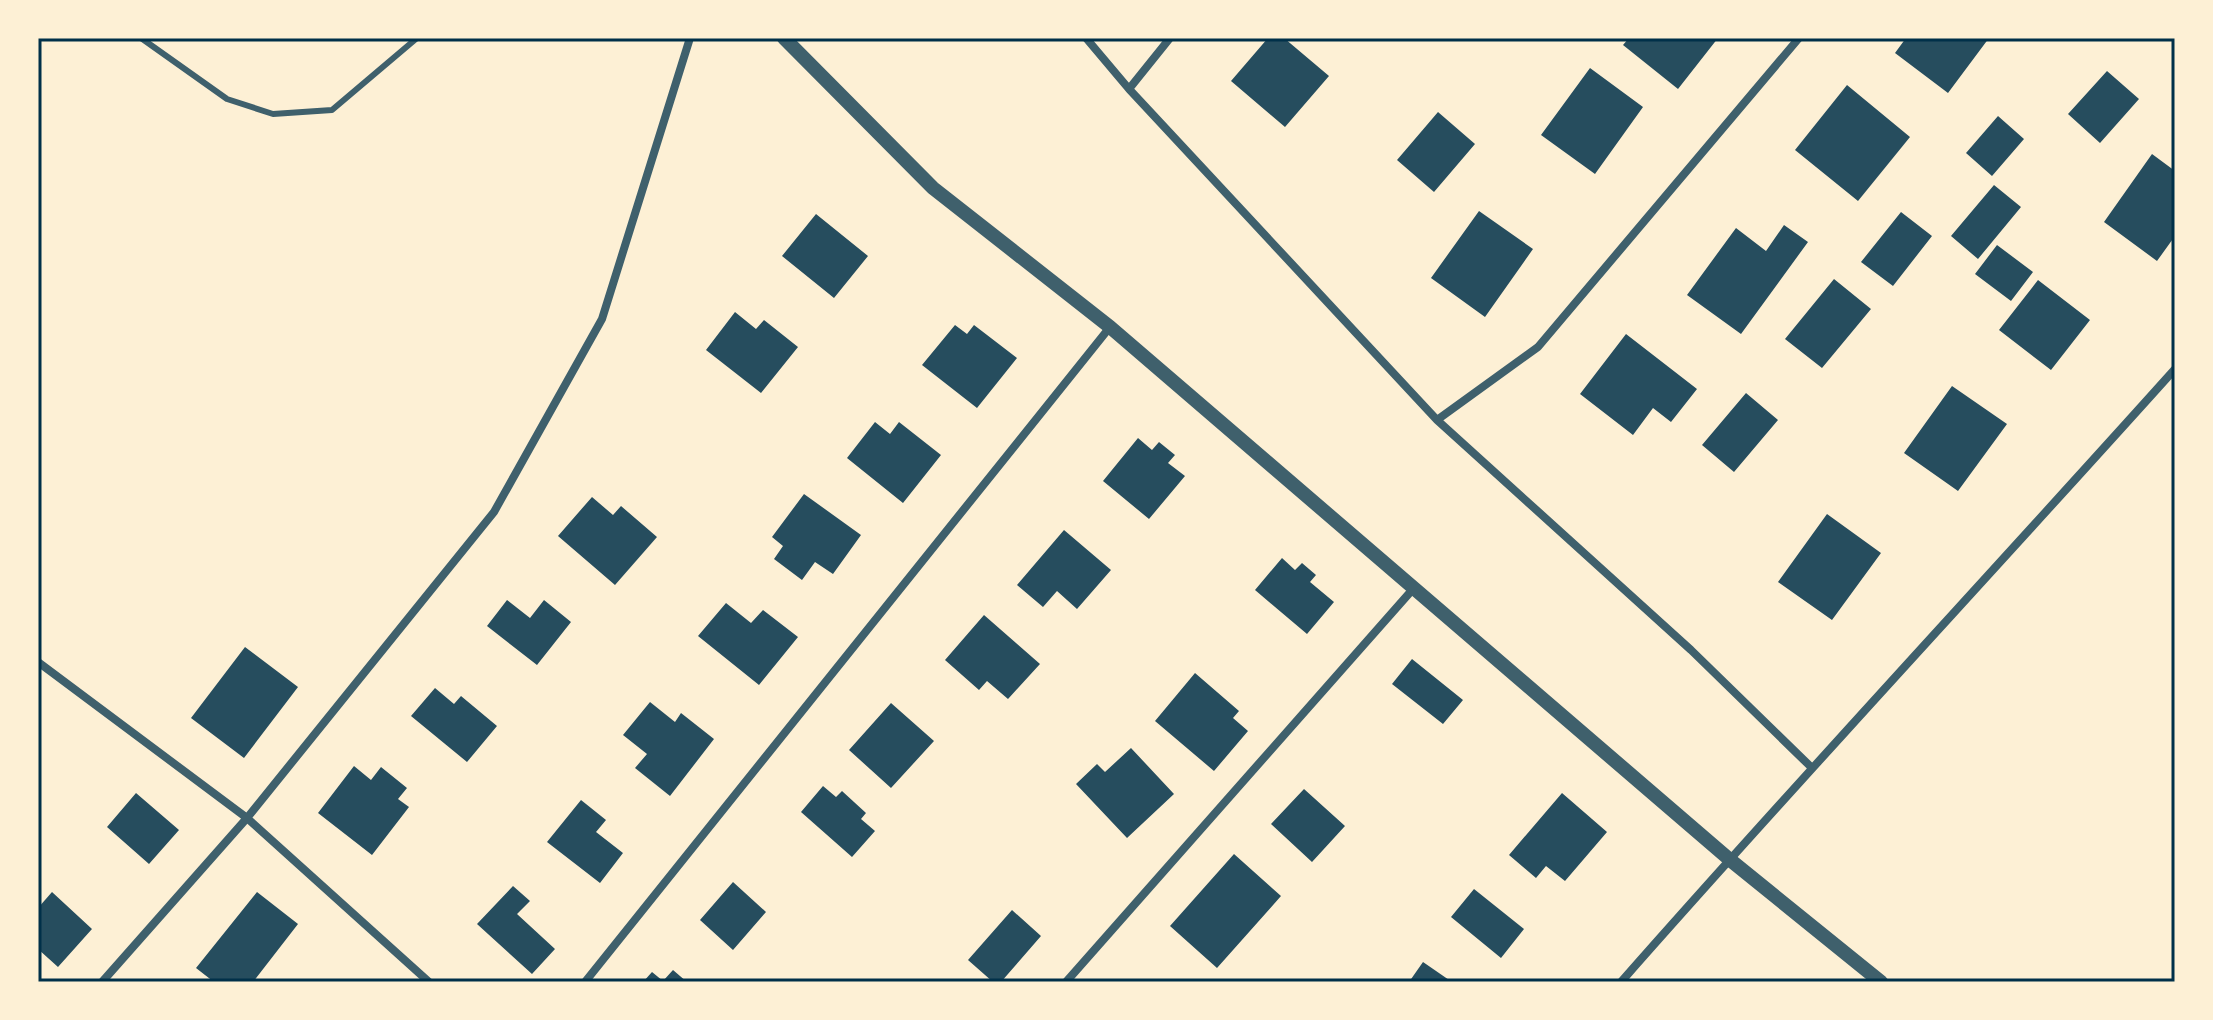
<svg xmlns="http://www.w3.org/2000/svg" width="2213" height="1020" font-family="Overpass,sans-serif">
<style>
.building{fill:#264d5e}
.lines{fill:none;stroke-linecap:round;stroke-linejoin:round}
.service{stroke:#3f606c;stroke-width:6}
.minor{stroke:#3f606c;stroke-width:8}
.tertiary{stroke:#3f606c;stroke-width:14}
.neatline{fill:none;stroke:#003049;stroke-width:3}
</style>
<rect width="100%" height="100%" fill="#fdf0d5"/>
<path class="building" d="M 1268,38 L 1284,38 L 1329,76 L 1285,127 L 1231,81 Z
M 1629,38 L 1718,38 L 1678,89 L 1623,45 Z
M 1906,38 L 1989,38 L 1948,93 L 1895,53 Z
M 1590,68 L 1643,107 L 1595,174 L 1541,135 Z
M 2107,71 L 2139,99 L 2100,143 L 2068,114 Z
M 1847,85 L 1910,137 L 1858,201 L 1795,150 Z
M 1438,112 L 1475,144 L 1434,192 L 1397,160 Z
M 1998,116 L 2024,139 L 1992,176 L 1966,153 Z
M 2152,154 L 2175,171 L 2175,236 L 2157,261 L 2104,222 Z
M 1994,185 L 2021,207 L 1978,259 L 1951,236 Z
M 1479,211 L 1533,249 L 1485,317 L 1431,278 Z
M 1901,212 L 1932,236 L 1893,286 L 1861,262 Z
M 816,214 L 868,256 L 834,298 L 782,256 Z
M 1784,225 L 1808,242 L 1741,334 L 1687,295 L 1736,228 L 1766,251 Z
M 1997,245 L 2033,272 L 2011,301 L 1975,274 Z
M 1834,279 L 1871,309 L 1822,368 L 1785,339 Z
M 2038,280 L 2090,320 L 2051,370 L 1999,330 Z
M 735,312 L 756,329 L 764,320 L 798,347 L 761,393 L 706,350 Z
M 955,325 L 967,334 L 974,325 L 1017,358 L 977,408 L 922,365 Z
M 1626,334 L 1697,389 L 1671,422 L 1653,408 L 1633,435 L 1580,394 Z
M 1952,386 L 2007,424 L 1958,491 L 1904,453 Z
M 1746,393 L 1778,420 L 1734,472 L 1702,445 Z
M 875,422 L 890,434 L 899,422 L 941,455 L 903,503 L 847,458 Z
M 1138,438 L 1152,450 L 1159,442 L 1175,455 L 1168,463 L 1185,476 L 1149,519 L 1103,481 Z
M 804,494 L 861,535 L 833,574 L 815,562 L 802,580 L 774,559 L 783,546 L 772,537 Z
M 592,497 L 613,515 L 621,506 L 657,537 L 615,585 L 558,536 Z
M 1827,514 L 1881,553 L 1832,620 L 1778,582 Z
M 1064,530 L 1111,570 L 1077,609 L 1057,591 L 1043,607 L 1017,585 Z
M 1282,558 L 1295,570 L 1302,563 L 1316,575 L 1310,582 L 1334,602 L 1307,634 L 1255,590 Z
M 507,600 L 530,618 L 544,600 L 571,622 L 537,665 L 487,626 Z
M 726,603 L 751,623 L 763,610 L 798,637 L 759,685 L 698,636 Z
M 984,615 L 1040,664 L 1008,699 L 987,681 L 979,690 L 945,660 Z
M 245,647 L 298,687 L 244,758 L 191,718 Z
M 1412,659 L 1463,700 L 1443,724 L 1392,684 Z
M 1195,673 L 1239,711 L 1233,718 L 1248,731 L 1214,771 L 1155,721 Z
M 435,688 L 454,704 L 461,696 L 497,726 L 467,762 L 411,716 Z
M 650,702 L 675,722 L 681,713 L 714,739 L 670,796 L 635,768 L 647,754 L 623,735 Z
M 891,703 L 934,741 L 891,788 L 849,750 Z
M 1131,748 L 1174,794 L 1127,838 L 1076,784 L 1097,764 L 1105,772 Z
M 354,766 L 371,780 L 381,767 L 407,788 L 398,799 L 409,807 L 372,855 L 318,813 Z
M 823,786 L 836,797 L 842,791 L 866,813 L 861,819 L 875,831 L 852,857 L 801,812 Z
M 1304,789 L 1345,826 L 1312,862 L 1271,824 Z
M 136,793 L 179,830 L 149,864 L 107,827 Z
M 1562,793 L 1607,832 L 1565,881 L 1546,866 L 1536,878 L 1509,855 Z
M 581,800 L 606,820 L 596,832 L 623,853 L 600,883 L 547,842 Z
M 1234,854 L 1281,896 L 1217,968 L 1170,926 Z
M 733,882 L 766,912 L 733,950 L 700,920 Z
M 513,886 L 530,901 L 517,914 L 555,949 L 532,974 L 477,924 Z
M 1474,889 L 1524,929 L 1501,958 L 1451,917 Z
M 52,892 L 92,929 L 58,967 L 38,949 L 38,908 Z
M 257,892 L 298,924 L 253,982 L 214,982 L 196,968 Z
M 1012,910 L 1041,936 L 1001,982 L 993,982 L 968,960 Z
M 1423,962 L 1452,982 L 1409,982 Z
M 673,970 L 687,982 L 643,982 L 652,972 L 663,981 Z"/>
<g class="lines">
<path class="service" d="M 141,38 L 227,99 L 273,114 L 332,110 L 417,38"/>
<path class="minor" d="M 1086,38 L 1129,89 L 1437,420 L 1691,650 L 1811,767
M 1129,89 L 1170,38
M 1437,420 L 1538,347 L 1799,38
M 38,662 L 247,818 L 429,982
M 102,982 L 247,818 L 494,512 L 602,319 L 690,38
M 585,982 L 1110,327
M 1066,982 L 1413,589
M 1621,982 C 1803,775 1991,574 2175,369"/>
<path class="tertiary" d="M 784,38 L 933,188 L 1110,327 L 1729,859 L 1881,982"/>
</g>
<rect width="2213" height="1020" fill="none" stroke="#fdf0d5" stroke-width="80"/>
<rect x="40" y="40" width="2133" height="940" class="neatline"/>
</svg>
